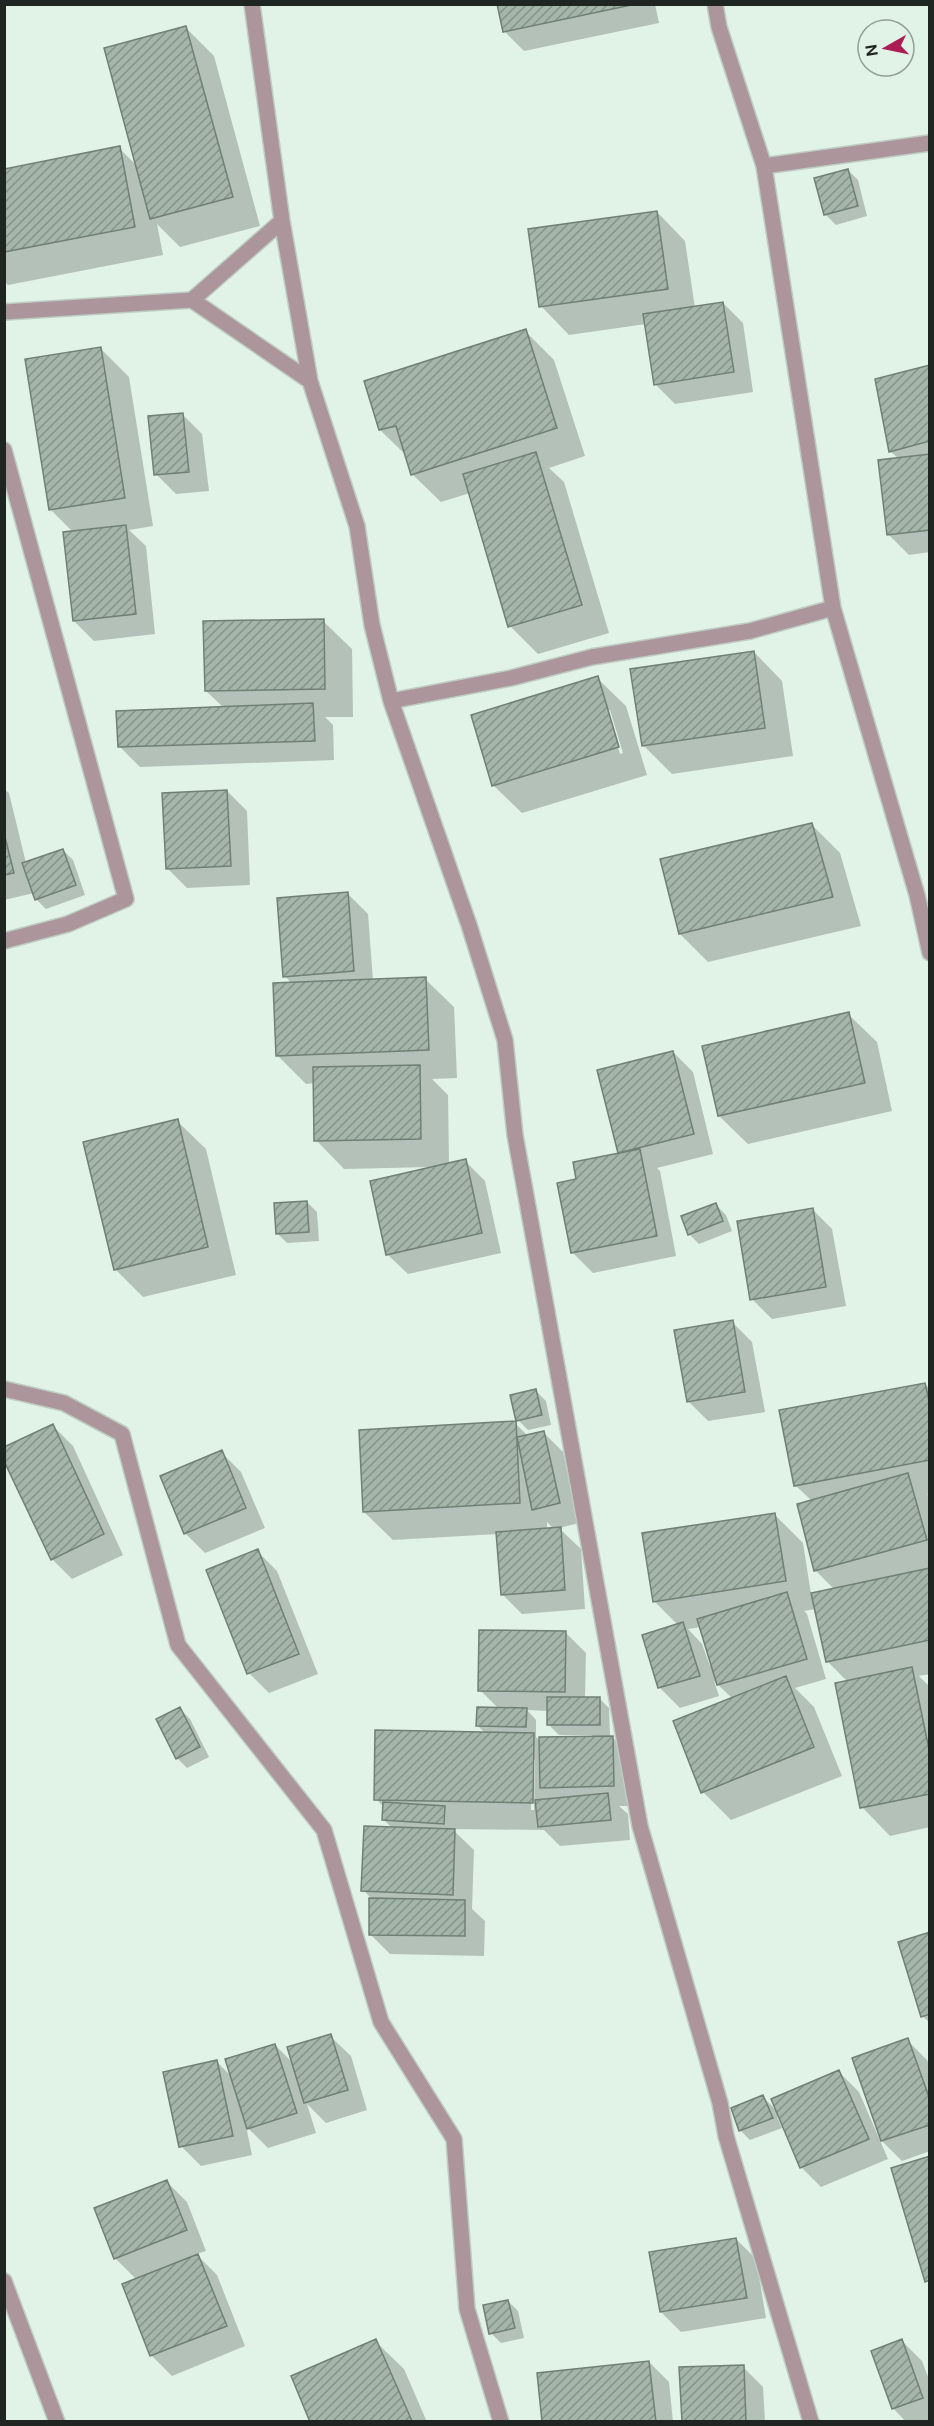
<svg xmlns="http://www.w3.org/2000/svg" width="934" height="2426" font-family="'DM Sans',sans-serif">
<style>
.shadow{fill:#0003;fill-rule:evenodd}
.building{fill:url(#building-hatch);stroke:#708075;stroke-width:1.5}
.lines{fill:none;stroke-linecap:round;stroke-linejoin:round}
.minor-casing{stroke:#becdc3;stroke-width:18}
.minor{stroke:#ac969b;stroke-width:15}
</style>
<defs>
<pattern id="building-hatch" width="6" height="6" patternUnits="userSpaceOnUse" patternTransform="scale(1.5)"><rect width="6" height="6" fill="#a4b5a9"/><path d="M-1 1l2-2M0 6l6-6M5 7l2-2" fill="none" stroke="#859389"/></pattern>
</defs>
<rect width="100%" height="100%" fill="#e1f2e6"/>
<path class="shadow" d="M 499,4 L 655,4 L 659,23 L 524,51 L 504,31 Z
M 185,27 L 214,56 L 260,226 L 180,247 L 157,224 L 163,255 L 8,285 L 4,281 L 4,170 L 119,148 L 137,166 Z
M 848,170 L 858,180 L 867,216 L 836,225 L 826,215 L 816,179 Z
M 657,212 L 685,241 L 695,308 L 723,303 L 743,323 L 753,392 L 675,404 L 655,384 L 646,324 L 569,335 L 541,306 Z
M 525,331 L 554,360 L 585,456 L 549,468 L 564,482 L 609,633 L 538,654 L 510,626 L 470,493 L 441,502 L 412,474 L 407,456 L 380,430 Z
M 101,349 L 129,377 L 153,526 L 129,530 L 146,546 L 155,634 L 94,641 L 74,621 L 73,532 L 51,510 Z
M 930,366 L 930,552 L 909,555 L 889,535 L 899,459 L 890,451 Z
M 182,414 L 202,434 L 209,491 L 176,494 L 156,474 Z
M 323,621 L 352,649 L 353,717 L 325,717 L 333,725 L 334,760 L 140,767 L 120,747 L 224,708 L 206,691 Z
M 754,652 L 782,681 L 793,756 L 672,774 L 643,745 Z
M 597,678 L 626,706 L 647,775 L 522,813 L 493,785 ZM 607,710 L 610,710 L 623,753 L 620,754 Z
M 4,789 L 9,793 L 26,863 L 63,850 L 73,860 L 85,895 L 46,909 L 36,899 L 34,893 L 4,900 Z
M 227,791 L 247,811 L 250,885 L 187,888 L 167,868 Z
M 812,825 L 840,853 L 861,926 L 708,962 L 680,934 Z
M 348,894 L 368,914 L 373,981 L 425,979 L 454,1007 L 457,1078 L 432,1079 L 448,1095 L 449,1164 L 465,1161 L 485,1181 L 501,1253 L 408,1274 L 387,1254 L 431,1167 L 344,1169 L 316,1140 L 315,1083 L 306,1084 L 277,1055 L 292,984 L 285,976 Z
M 848,1014 L 877,1042 L 892,1111 L 748,1144 L 719,1116 Z
M 673,1052 L 693,1072 L 713,1154 L 657,1168 L 660,1171 L 676,1256 L 593,1273 L 573,1253 L 559,1184 L 578,1180 L 620,1155 L 599,1071 Z
M 177,1121 L 206,1149 L 236,1275 L 143,1297 L 115,1269 Z
M 307,1202 L 317,1212 L 319,1241 L 287,1243 L 277,1233 Z
M 716,1205 L 726,1215 L 732,1231 L 699,1244 L 689,1234 Z
M 812,1209 L 832,1229 L 846,1306 L 772,1319 L 752,1299 Z
M 732,1322 L 752,1342 L 765,1412 L 708,1421 L 688,1401 Z
M 925,1384 L 930,1389 L 930,1493 L 927,1494 L 930,1496 L 930,1674 L 919,1676 L 930,1687 L 930,1827 L 890,1836 L 862,1807 L 848,1682 L 827,1661 L 816,1609 L 804,1611 L 807,1614 L 826,1679 L 795,1688 L 814,1707 L 842,1776 L 731,1820 L 703,1792 L 733,1699 L 714,1681 L 719,1696 L 680,1708 L 660,1688 L 644,1636 L 678,1625 L 655,1602 L 775,1515 L 803,1543 L 811,1594 L 834,1589 L 816,1571 L 812,1501 L 795,1485 ZM 701,1627 L 712,1665 L 710,1666 L 702,1644 L 688,1629 Z
M 536,1391 L 546,1401 L 551,1425 L 528,1430 L 518,1420 Z
M 515,1423 L 528,1436 L 543,1432 L 563,1452 L 579,1523 L 559,1528 L 581,1549 L 585,1609 L 522,1614 L 502,1594 L 498,1534 L 393,1540 L 364,1512 ZM 547,1522 L 554,1529 L 547,1530 Z
M 53,1426 L 73,1446 L 123,1555 L 72,1579 L 52,1559 Z
M 221,1452 L 241,1472 L 265,1528 L 205,1553 L 185,1533 L 162,1477 Z
M 257,1551 L 277,1571 L 318,1674 L 269,1693 L 249,1673 L 208,1571 Z
M 566,1633 L 586,1653 L 585,1698 L 599,1698 L 609,1708 L 610,1737 L 612,1737 L 632,1757 L 633,1806 L 619,1806 L 628,1814 L 630,1840 L 560,1846 L 544,1830 L 452,1829 L 474,1850 L 472,1909 L 485,1921 L 484,1956 L 390,1954 L 370,1934 L 371,1898 L 363,1890 L 392,1828 L 384,1820 L 385,1808 L 376,1799 L 486,1734 L 478,1726 L 499,1709 L 480,1690 ZM 527,1710 L 548,1711 L 549,1725 L 559,1735 L 592,1735 L 592,1738 L 541,1742 L 536,1737 L 536,1720 ZM 532,1760 L 535,1760 L 534,1810 L 531,1810 Z
M 180,1709 L 190,1719 L 209,1757 L 187,1768 L 177,1758 Z
M 930,1934 L 930,2023 L 922,2016 Z
M 330,2036 L 351,2056 L 367,2110 L 326,2123 L 307,2104 L 316,2133 L 268,2148 L 246,2126 L 252,2155 L 201,2166 L 181,2146 L 217,2062 L 233,2078 L 275,2045 L 294,2064 Z
M 907,2040 L 927,2060 L 930,2066 L 930,2151 L 902,2161 L 882,2141 Z
M 839,2072 L 859,2092 L 888,2159 L 821,2187 L 801,2167 L 780,2116 L 777,2117 L 782,2128 L 750,2140 L 740,2130 L 763,2097 L 778,2112 Z
M 167,2182 L 187,2202 L 206,2251 L 196,2254 L 217,2275 L 245,2346 L 172,2376 L 152,2356 L 124,2285 L 137,2280 L 115,2258 L 96,2209 Z
M 736,2239 L 756,2259 L 766,2318 L 681,2332 L 661,2312 Z
M 508,2301 L 518,2311 L 524,2338 L 501,2343 L 491,2333 Z
M 375,2341 L 404,2369 L 427,2422 L 312,2422 Z
M 902,2341 L 922,2361 L 930,2382 L 930,2422 L 906,2422 L 893,2408 Z
M 649,2362 L 669,2382 L 673,2422 L 543,2422 Z
M 743,2367 L 763,2387 L 765,2422 L 683,2422 Z"/>
<path class="building" d="M 497,4 L 636,4 L 503,32 Z
M 186,26 L 233,197 L 150,219 L 104,48 Z
M 120,146 L 135,227 L 4,252 L 4,169 Z
M 848,169 L 858,206 L 824,215 L 814,178 Z
M 657,211 L 668,289 L 539,307 L 528,229 Z
M 723,302 L 734,372 L 654,385 L 643,314 Z
M 526,329 L 557,428 L 411,475 L 396,426 L 379,430 L 364,381 Z
M 101,347 L 125,498 L 49,510 L 25,359 Z
M 930,365 L 930,441 L 889,452 L 875,379 Z
M 183,413 L 189,472 L 154,475 L 148,416 Z
M 536,452 L 582,605 L 508,627 L 463,474 Z
M 930,454 L 930,530 L 887,535 L 878,460 Z
M 126,525 L 136,614 L 73,621 L 63,532 Z
M 324,619 L 325,689 L 205,691 L 203,621 Z
M 754,651 L 765,728 L 642,746 L 630,669 Z
M 598,676 L 619,747 L 492,786 L 471,715 Z
M 313,703 L 315,741 L 118,747 L 116,711 Z
M 227,790 L 231,866 L 166,869 L 162,793 Z
M 812,823 L 833,897 L 679,934 L 660,859 Z
M 4,833 L 14,873 L 4,875 Z
M 63,849 L 76,885 L 35,900 L 22,863 Z
M 348,892 L 354,971 L 283,977 L 277,898 Z
M 426,977 L 429,1050 L 276,1056 L 273,983 Z
M 849,1012 L 865,1083 L 718,1116 L 702,1046 Z
M 673,1051 L 694,1134 L 618,1153 L 597,1070 Z
M 420,1065 L 421,1139 L 314,1141 L 313,1067 Z
M 178,1119 L 208,1247 L 114,1270 L 83,1142 Z
M 640,1149 L 657,1236 L 571,1253 L 557,1183 L 576,1179 L 573,1162 Z
M 466,1159 L 482,1233 L 386,1255 L 370,1181 Z
M 307,1201 L 309,1232 L 276,1234 L 274,1203 Z
M 716,1203 L 723,1221 L 688,1235 L 681,1216 Z
M 813,1208 L 826,1287 L 750,1300 L 737,1221 Z
M 733,1320 L 745,1392 L 687,1402 L 674,1330 Z
M 925,1383 L 930,1405 L 930,1460 L 794,1486 L 779,1410 Z
M 536,1389 L 542,1415 L 516,1421 L 510,1395 Z
M 516,1421 L 520,1503 L 363,1512 L 359,1430 Z
M 53,1424 L 104,1534 L 51,1560 L 4,1461 L 4,1447 Z
M 544,1431 L 560,1503 L 532,1510 L 517,1437 Z
M 222,1450 L 246,1508 L 184,1534 L 160,1476 Z
M 908,1473 L 927,1540 L 814,1571 L 797,1504 Z
M 775,1513 L 786,1581 L 653,1602 L 642,1533 Z
M 561,1527 L 565,1590 L 501,1595 L 496,1532 Z
M 258,1549 L 299,1654 L 247,1674 L 206,1570 Z
M 930,1568 L 930,1640 L 826,1662 L 811,1593 Z
M 787,1592 L 807,1659 L 717,1685 L 697,1619 Z
M 683,1622 L 700,1676 L 658,1688 L 642,1635 Z
M 479,1630 L 566,1631 L 565,1692 L 478,1691 Z
M 912,1667 L 930,1754 L 930,1794 L 860,1808 L 835,1683 Z
M 786,1676 L 814,1747 L 701,1793 L 673,1721 Z
M 547,1697 L 600,1697 L 600,1725 L 547,1725 Z
M 180,1707 L 200,1747 L 176,1759 L 156,1719 Z
M 477,1707 L 527,1708 L 526,1727 L 476,1726 Z
M 375,1730 L 534,1733 L 533,1803 L 374,1800 Z
M 613,1736 L 614,1786 L 540,1788 L 539,1737 Z
M 608,1793 L 611,1820 L 538,1827 L 535,1800 Z
M 383,1802 L 445,1806 L 444,1824 L 382,1820 Z
M 364,1826 L 455,1829 L 453,1895 L 361,1891 Z
M 369,1898 L 465,1900 L 465,1936 L 369,1935 Z
M 930,1932 L 930,2014 L 921,2017 L 898,1942 Z
M 331,2034 L 348,2090 L 304,2103 L 287,2047 Z
M 908,2038 L 930,2100 L 930,2125 L 881,2141 L 852,2058 Z
M 275,2044 L 297,2113 L 247,2129 L 225,2059 Z
M 217,2060 L 233,2136 L 179,2147 L 163,2072 Z
M 839,2070 L 869,2139 L 800,2168 L 771,2099 Z
M 763,2095 L 773,2118 L 739,2131 L 731,2108 Z
M 930,2156 L 930,2280 L 925,2282 L 891,2168 Z
M 167,2180 L 187,2230 L 114,2259 L 94,2208 Z
M 736,2238 L 747,2298 L 660,2312 L 649,2252 Z
M 198,2254 L 227,2326 L 150,2356 L 122,2284 Z
M 508,2300 L 515,2328 L 489,2334 L 483,2305 Z
M 376,2339 L 412,2421 L 310,2422 L 291,2376 Z
M 902,2339 L 923,2398 L 892,2409 L 871,2351 Z
M 649,2361 L 656,2422 L 542,2422 L 537,2373 Z
M 744,2365 L 746,2422 L 682,2422 L 679,2367 Z"/>
<g class="lines">
<defs>
<path id="minor" d="M 252,4 L 282,221 L 310,381 L 357,526 L 372,625 L 391,701 L 469,925 L 505,1040 L 515,1135 L 640,1826 L 720,2103 L 726,2136 L 811,2422
M 715,4 L 719,27 L 764,166 L 833,608 L 917,895 L 930,953
M 764,166 L 930,143
M 192,300 L 310,381
M 4,312 L 192,300 L 282,221
M 4,450 L 126,899 L 68,924 L 4,941
M 391,701 L 511,678 L 592,657 L 750,631 L 833,608
M 4,1389 L 64,1403 L 122,1434 L 178,1645 L 324,1830 L 381,2022 L 454,2139 L 467,2309 L 501,2422
M 4,2281 L 57,2422"/>
</defs>
<use href="#minor" class="minor-casing"/>
<use href="#minor" class="minor"/>
</g>
<rect width="934" height="2426" fill="none" stroke="#1f2621" stroke-width="12"/>
<g transform="translate(886 48) rotate(261)"><circle r="28" fill="#e1f2e6" stroke="#93a097" stroke-width="1.5"/>
<path d="M0-4.5L10 22L0 15L-10 22Z" fill="#ac1c55"/>
<text y="-9" font-size="16" font-weight="bold" text-anchor="middle" fill="#1f2621">N</text>
</g>
</svg>
